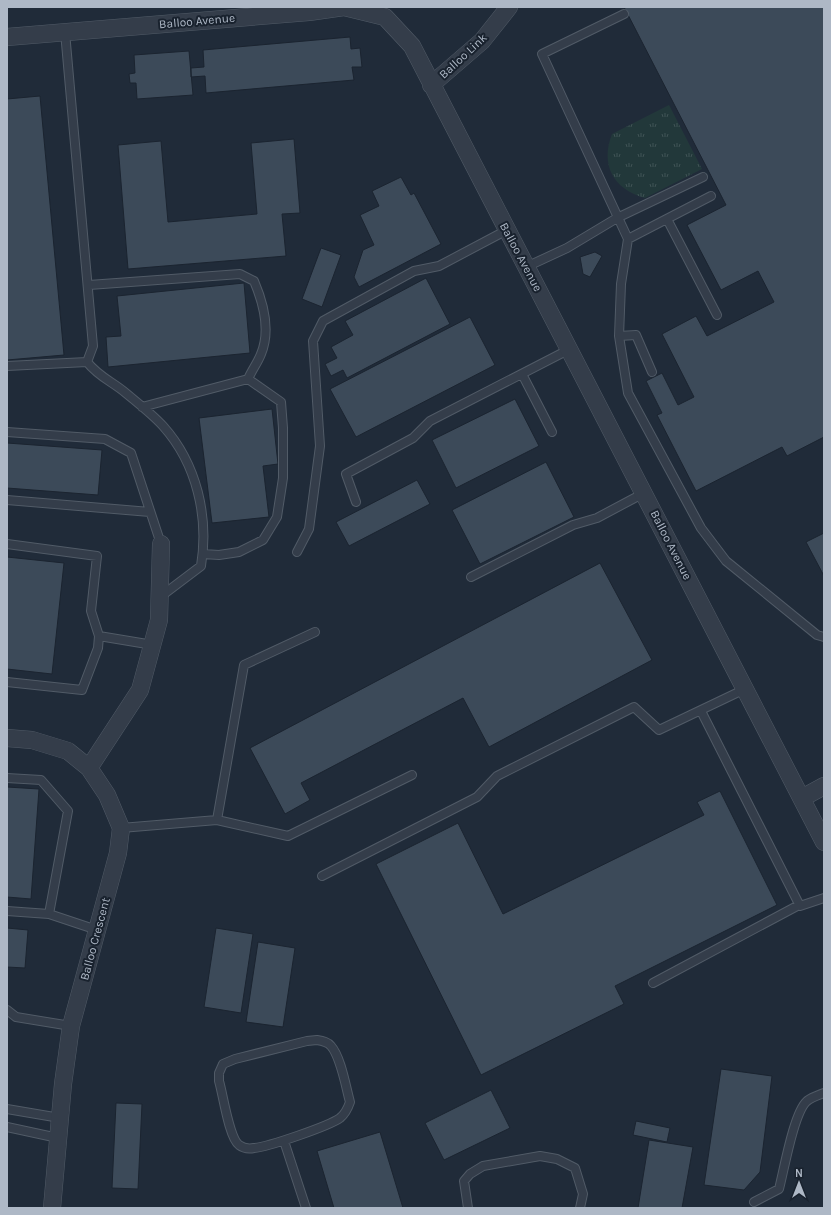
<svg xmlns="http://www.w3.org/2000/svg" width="831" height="1215" font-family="Karla,sans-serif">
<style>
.grass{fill:url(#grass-tufts)}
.building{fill:#3c4a59;stroke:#1b2430}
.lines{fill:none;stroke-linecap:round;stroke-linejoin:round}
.lane-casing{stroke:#515b67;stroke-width:10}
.street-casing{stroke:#515b67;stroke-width:18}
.lane{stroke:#343d4a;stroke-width:8}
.street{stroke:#343d4a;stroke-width:17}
.labels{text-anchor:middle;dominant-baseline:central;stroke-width:4;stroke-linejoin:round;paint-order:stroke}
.street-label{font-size:12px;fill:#aeb8c6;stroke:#19222e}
</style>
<defs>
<pattern id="grass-tufts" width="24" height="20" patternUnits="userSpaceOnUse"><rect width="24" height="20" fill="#22383a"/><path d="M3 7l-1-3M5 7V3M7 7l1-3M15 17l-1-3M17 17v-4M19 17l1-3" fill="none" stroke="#405355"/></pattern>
</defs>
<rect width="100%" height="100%" fill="#202b39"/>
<path class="grass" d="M 669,105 L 702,169 L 645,198 C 613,189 600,165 612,134 Z"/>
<path class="building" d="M 624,7 L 824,7 L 824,437 L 787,456 L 782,447 L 696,491 L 657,415 L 662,413 L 646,381 L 662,373 L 678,405 L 694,397 L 662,334 L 696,316 L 707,336 L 774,302 L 758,271 L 721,290 L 687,225 L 726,205 Z
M 350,37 L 351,49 L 360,48 L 362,67 L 352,67 L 354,80 L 206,93 L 205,76 L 191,77 L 191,68 L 204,67 L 203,50 Z
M 189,51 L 193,95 L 137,99 L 136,83 L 130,83 L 129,74 L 135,73 L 134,55 Z
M 40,96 L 64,355 L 7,360 L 7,99 Z
M 294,139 L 300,213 L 282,214 L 286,256 L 128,269 L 118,145 L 161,141 L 168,222 L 257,214 L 251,143 Z
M 401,177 L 411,195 L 414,193 L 441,244 L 359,287 L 354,277 L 363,250 L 374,245 L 360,215 L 379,206 L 372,191 Z
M 321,248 L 341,255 L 322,307 L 302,299 Z
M 595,252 L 602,256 L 590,277 L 583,274 L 580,257 Z
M 426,278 L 450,324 L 347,378 L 343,370 L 331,376 L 325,364 L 337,358 L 331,347 L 353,335 L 345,321 Z
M 244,283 L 250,353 L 108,367 L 106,337 L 121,336 L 117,296 Z
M 470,317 L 495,365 L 356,437 L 330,389 Z
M 515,399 L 539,446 L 456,488 L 432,440 Z
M 272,409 L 278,464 L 263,466 L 269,517 L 212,523 L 199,418 Z
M 7,443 L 102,450 L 98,495 L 7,488 Z
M 546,462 L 574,517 L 480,564 L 452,510 Z
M 417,480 L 430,504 L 349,546 L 336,522 Z
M 824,533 L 824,576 L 806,542 Z
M 7,557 L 64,563 L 52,674 L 7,669 Z
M 600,563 L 652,660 L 489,747 L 463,698 L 301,783 L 310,800 L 285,814 L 250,748 Z
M 7,787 L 39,789 L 31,899 L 7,897 Z
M 720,791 L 777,905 L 615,986 L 624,1004 L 481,1075 L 376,864 L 458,823 L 503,914 L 704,815 L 697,802 Z
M 7,928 L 28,930 L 25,968 L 7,967 Z
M 216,928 L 253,934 L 241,1013 L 204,1007 Z
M 258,942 L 295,948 L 283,1027 L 246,1022 Z
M 721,1069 L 772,1076 L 760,1172 L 744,1190 L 704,1185 Z
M 491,1090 L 510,1128 L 444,1160 L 425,1123 Z
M 116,1103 L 142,1104 L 138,1189 L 112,1188 Z
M 636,1121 L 670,1128 L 667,1142 L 633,1135 Z
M 380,1132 L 403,1208 L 334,1208 L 317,1151 Z
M 649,1140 L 693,1147 L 682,1208 L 638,1208 Z"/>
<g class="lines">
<defs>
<path id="lane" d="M 624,14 L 542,54 L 628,239 L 621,284 L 619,336 L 628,393 L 701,528 L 726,561 L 817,635 L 824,637
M 667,219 L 717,315
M 628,239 L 711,196
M 526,267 L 567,248 L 617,218 L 703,177
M 89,285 L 240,274 L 254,281 C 263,302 271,330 261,354 C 258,362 252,370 248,379 L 142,407
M 619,336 L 636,335 L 652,372
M 87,362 C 100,378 112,381 127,394 C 139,404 153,415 163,426 C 197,464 209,517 201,566 L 160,597
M 7,366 L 87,362 L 93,346 L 65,32
M 522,374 L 552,432
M 7,432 L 105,439 L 131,453 L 161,544
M 7,500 L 150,512
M 356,502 L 346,474 L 413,438 L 430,421 L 570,349
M 7,544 L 97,556 L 91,611 L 99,636 L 98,648 L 82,690 L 7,682
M 297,552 L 309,529 L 320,446 L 313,341 L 323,321 L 414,271 L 439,266 L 507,230
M 203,554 L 219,555 L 239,552 L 263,540 L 277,517 L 283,478 L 283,428 L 281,402 L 248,379
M 471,577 L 573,525 L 597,518 L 644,493
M 315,632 L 244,665 L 217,820 L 288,836 L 412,775
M 99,636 L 153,645
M 701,711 L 800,906 L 824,898
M 7,778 L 41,780 L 68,811 L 49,914
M 121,828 L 217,820
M 322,876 L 477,797 L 497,776 L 634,707 L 659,730 L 745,689
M 7,911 L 49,914 L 97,930
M 653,983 L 799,905
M 7,1010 L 16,1017 L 71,1026
M 317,1040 C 323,1041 328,1042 331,1046 C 341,1057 346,1088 350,1102 C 348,1108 345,1114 340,1118 C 329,1126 268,1147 254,1148 C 249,1149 243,1148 239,1145 C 229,1138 223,1094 219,1081 L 219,1073 L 223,1064 L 235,1059 L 307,1041 Z
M 7,1109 L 60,1118
M 7,1127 L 58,1138
M 284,1141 L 306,1208
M 754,1202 L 779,1189 C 784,1170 794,1112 807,1101 C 812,1097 819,1095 824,1093
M 468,1208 L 464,1181 L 470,1174 L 483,1166 L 540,1156 L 557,1159 L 575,1168 L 583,1194 L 580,1208"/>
<path id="street" d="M 7,37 L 309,12 L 344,7 L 385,17 L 412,46 L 824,842
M 431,85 L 482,41 L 509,7
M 7,738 L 32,740 L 68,751 L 89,768 L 107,795 L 121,828 L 118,853 L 71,1026 L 63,1084 L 52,1208
M 89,768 L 140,690 L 159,620 L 161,544
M 802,798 L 824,786"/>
</defs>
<use href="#lane" class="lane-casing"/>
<use href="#street" class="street-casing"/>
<use href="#lane" class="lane"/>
<use href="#street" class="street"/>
</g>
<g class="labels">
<g class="street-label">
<text transform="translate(197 21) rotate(-5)">Balloo Avenue</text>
<text transform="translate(463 56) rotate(-43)">Balloo Link</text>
<text transform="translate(521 257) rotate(62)">Balloo Avenue</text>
<text transform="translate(671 545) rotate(63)">Balloo Avenue</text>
<text transform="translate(95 939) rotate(-75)">Balloo Crescent</text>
</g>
</g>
<rect width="831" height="1215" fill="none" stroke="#aeb8c6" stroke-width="16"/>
<g transform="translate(799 1183)" stroke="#19222e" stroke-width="3" paint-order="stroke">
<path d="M0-3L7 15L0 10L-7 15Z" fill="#aeb8c6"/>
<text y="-6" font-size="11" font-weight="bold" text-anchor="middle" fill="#aeb8c6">N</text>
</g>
</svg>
